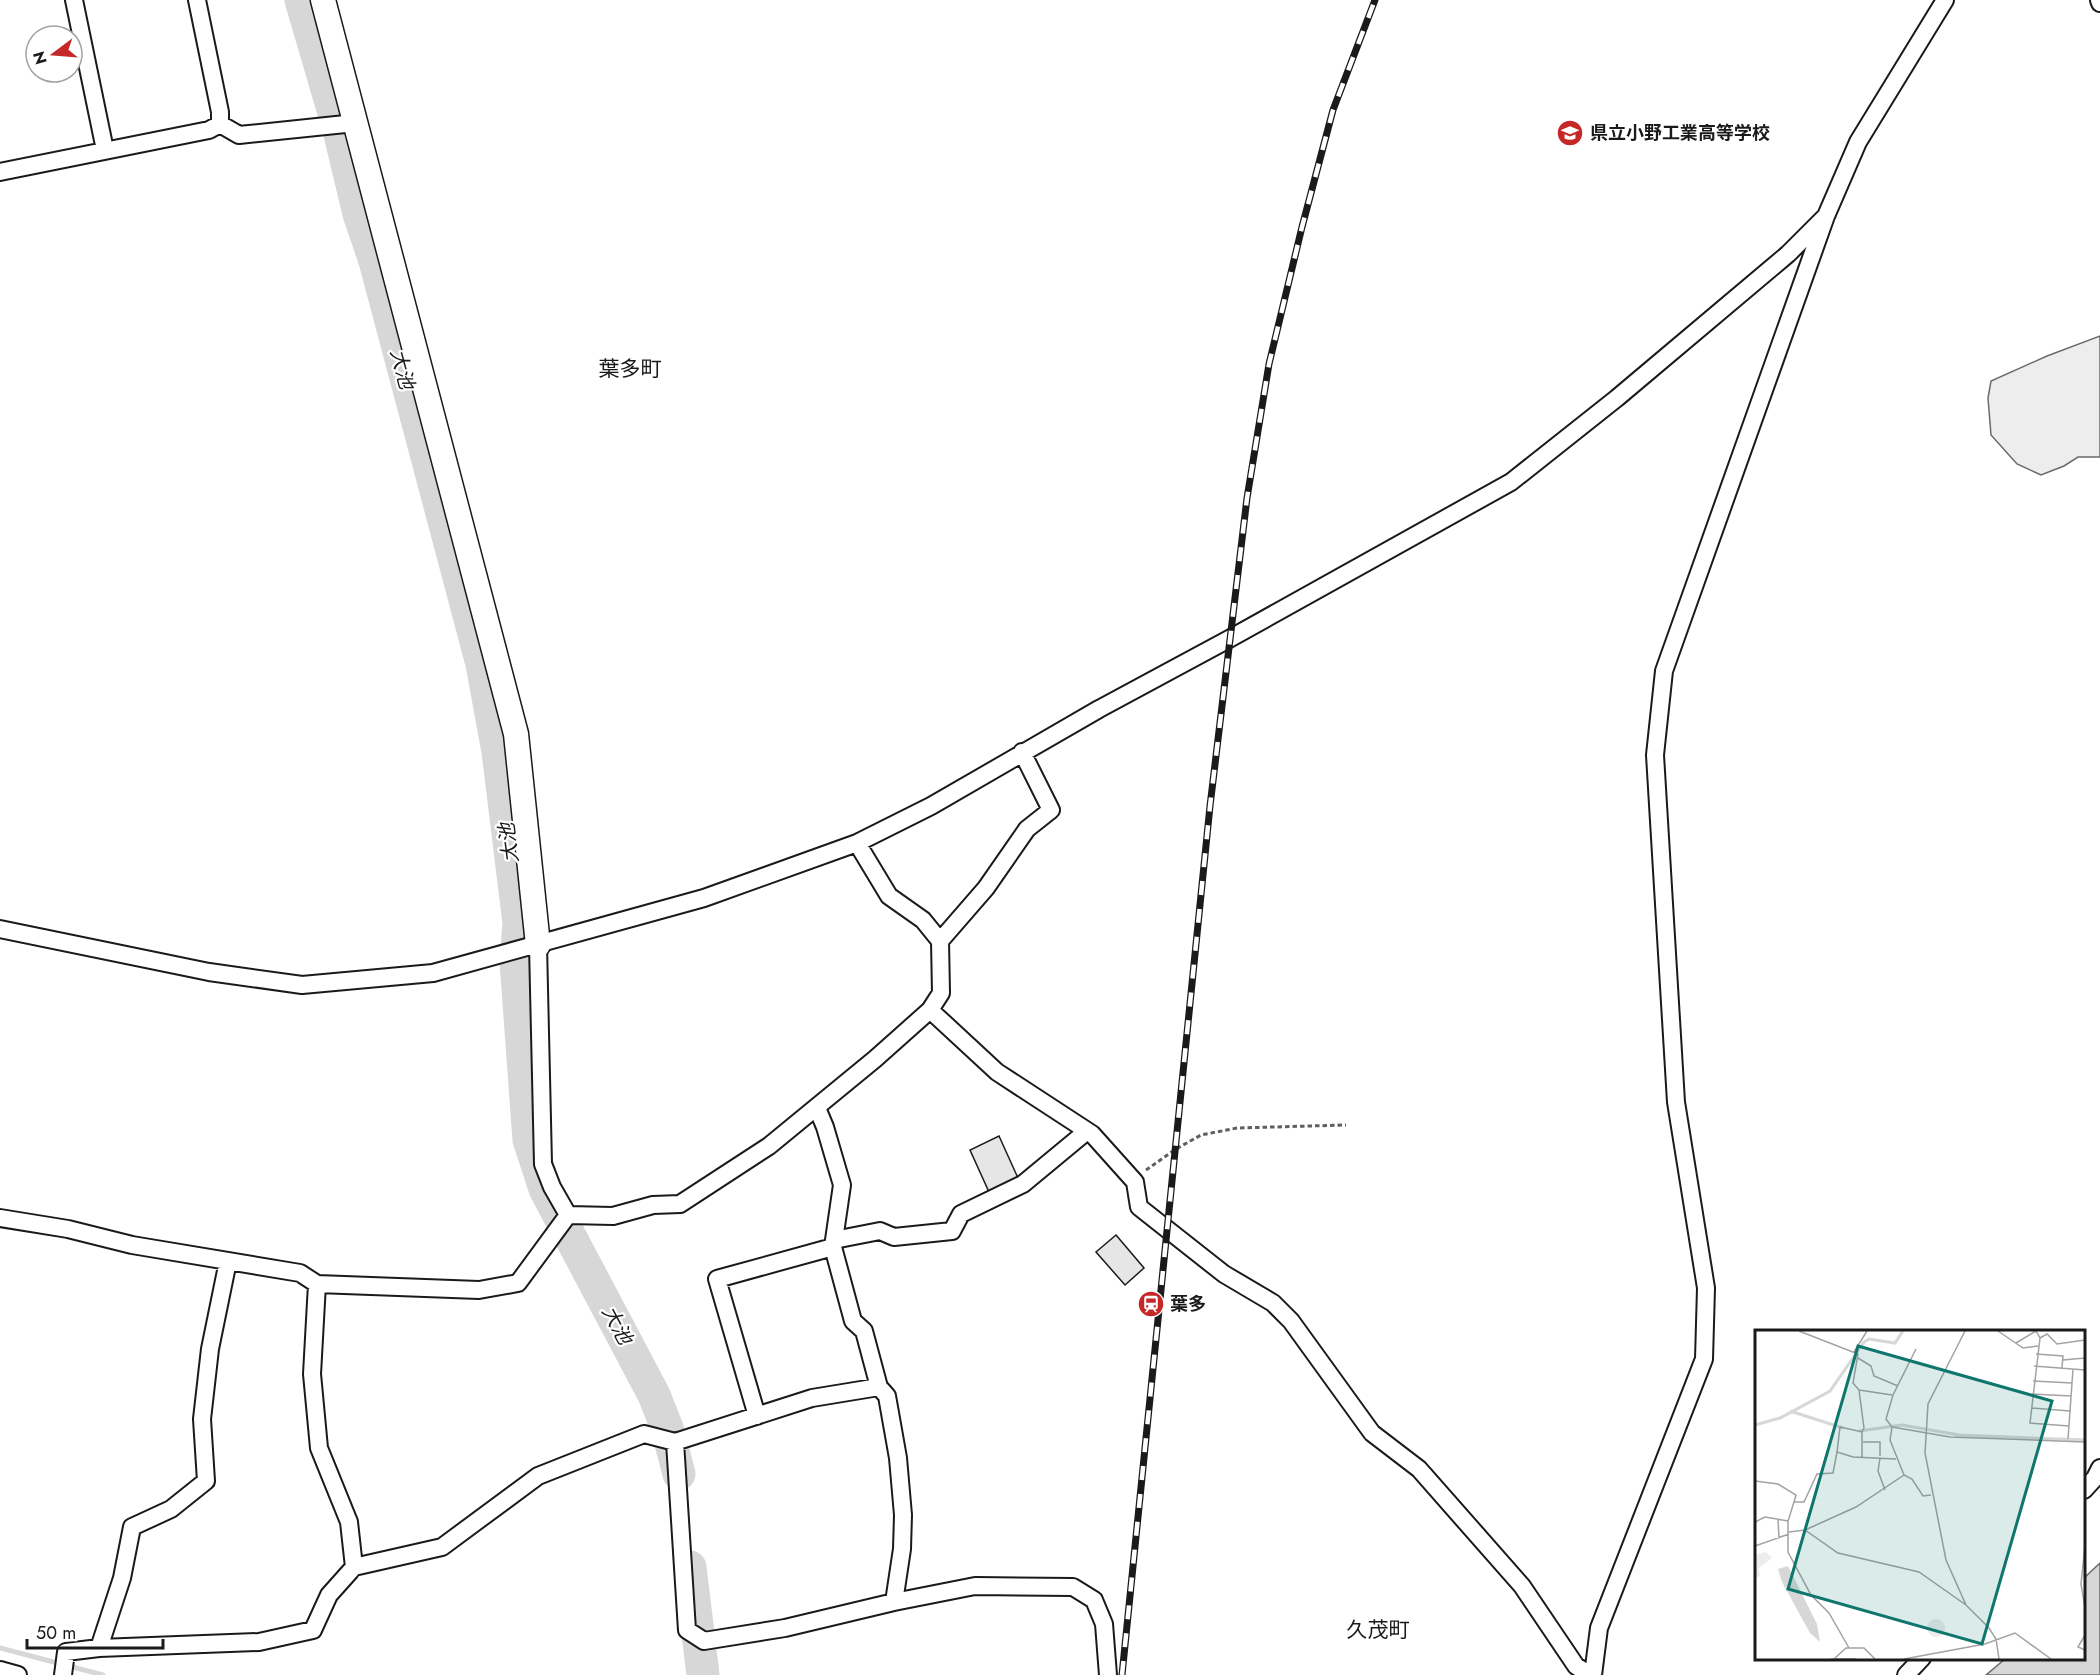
<svg xmlns="http://www.w3.org/2000/svg" width="2100" height="1675" font-family="Jost,'Noto Sans JP',sans-serif">
<style>
.built{fill:#ededed;stroke:#6a6a6a;stroke-width:1.5}
.water{fill:#d7d7d7;stroke:#6a6a6a;stroke-width:1.5}
.lines{fill:none;stroke-linecap:round;stroke-linejoin:round}
.stream{stroke:#d7d7d7;stroke-width:5}
.river{stroke:#d7d7d7;stroke-width:33}
.building{fill:#e6e6e6;stroke:#1a1a1a;stroke-width:1.5}
.street-casing{stroke:#1a1a1a;stroke-width:20}
.secondary-casing{stroke:#1a1a1a;stroke-width:27}
.path{stroke:#5f5f5f;stroke-width:3;stroke-dasharray:4.5 3;stroke-linecap:butt}
.street{stroke:#fff;stroke-width:16}
.secondary{stroke:#fff;stroke-width:24}
.rail-casing{stroke:#1a1a1a;stroke-width:7}
.rail{stroke:#fff;stroke-width:4.5;stroke-dasharray:14;stroke-linecap:butt}
.labels{text-anchor:middle;dominant-baseline:central;stroke-width:4.5;stroke-linejoin:round;paint-order:stroke}
.poi-label{font-size:18px;font-weight:bold;fill:#1a1a1a;stroke:#fff;text-anchor:start}
.water-label{font-size:20px;font-style:italic;fill:#1a1a1a;stroke:#fff}
.quarter-label{font-size:21px;fill:#1a1a1a;stroke:#fff}
.inset-river{fill:none;stroke:#d7d7d7;stroke-width:3}
.inset-road{fill:none;stroke:#a3a3a3;stroke-width:1.5}
.view{fill:#0f766e;fill-opacity:0.15;stroke:#0f766e;stroke-width:3}
.inset-edge{fill:none;stroke:#1a1a1a;stroke-width:3}
</style>
<rect width="100%" height="100%" fill="#fff"/>
<path class="built" d="M 2100,336 L 2100,457 L 2078,457 L 2064,466 L 2041,475 L 2017,464 L 1991,435 L 1988,398 L 1991,381 L 2047,356 Z"/>
<path class="water" d="M 2100,1563 L 2100,1675 L 1986,1675 L 2005,1659 L 2084,1658 L 2084,1578 Z"/>
<g class="lines">
<path class="stream" d="M 0,1648 L 103,1675"/>
<path class="river" d="M 301,0 L 339,130 L 359,214 L 375,261 L 482,664 L 498,752 L 519,923 L 516,962 L 529,1140 L 545,1189 L 654,1395 L 667,1428 L 679,1474
M 690,1567 L 703,1675"/>
</g>
<path class="building" d="M 999,1136 L 1018,1178 L 989,1192 L 970,1150 Z
M 1116,1235 L 1144,1268 L 1125,1285 L 1096,1252 Z"/>
<g class="lines">
<defs>
<path id="street" d="M 74,0 L 105,150
M 2099,0 L 2100,3
M 220,124 L 239,135 L 355,123
M 0,172 L 209,130 L 220,124 L 220,112 L 197,0
M 0,929 L 209,972 L 302,985 L 433,973 L 704,898 L 857,843 L 931,806 L 1099,709 L 1229,639 L 1511,482 L 1617,398 L 1788,254 L 1826,216
M 940,941 L 986,888 L 1027,829 L 1051,810 L 1022,752
M 538,945 L 543,1164 L 552,1187 L 568,1215
M 930,1010 L 997,1072 L 1092,1134 L 1135,1182 L 1139,1207 L 1224,1274 L 1273,1303 L 1291,1321 L 1372,1433 L 1419,1469 L 1522,1586 L 1576,1666 L 1590,1675
M 0,1218 L 68,1229 L 132,1245 L 300,1273 L 317,1284 L 479,1290 L 518,1283 L 568,1215 L 613,1216 L 653,1205 L 680,1204 L 769,1146 L 875,1059 L 930,1010 L 941,993 L 940,941 L 923,920 L 889,896 L 857,843
M 834,1240 L 880,1231 L 894,1237 L 952,1231 L 961,1214 L 1023,1184 L 1087,1131
M 317,1284 L 312,1374 L 319,1448 L 349,1522 L 354,1567
M 757,1416 L 717,1279 L 833,1247
M 675,1442 L 812,1398 L 879,1387
M 2084,1490 L 2095,1478 L 2100,1468
M 894,1602 L 975,1586 L 1073,1587 L 1094,1600 L 1104,1624 L 1108,1675
M 99,1648 L 122,1578 L 132,1527 L 171,1509 L 206,1481 L 202,1419 L 210,1349 L 228,1261
M 0,1670 L 18,1675
M 63,1675 L 66,1652 L 99,1648 L 259,1642 L 313,1630 L 329,1595 L 354,1567 L 442,1547 L 538,1476 L 644,1434 L 675,1442 L 687,1630 L 704,1641 L 785,1628 L 894,1602 L 902,1549 L 903,1515 L 898,1458 L 887,1396 L 879,1387 L 864,1331 L 853,1321 L 833,1247 L 842,1185 L 825,1127 L 817,1108
M 1593,1675 L 1599,1628 L 1704,1359 L 1706,1288 L 1676,1102 L 1655,755 L 1664,671 L 1826,216 L 1858,142 L 1945,0
M 1906,1675 L 1922,1658"/>
<path id="secondary" d="M 323,0 L 516,734 L 538,945"/>
</defs>
<use href="#street" class="street-casing"/>
<use href="#secondary" class="secondary-casing"/>
<path class="path" d="M 1146,1170 L 1176,1149 L 1201,1135 L 1237,1128 L 1346,1125"/>
<use href="#street" class="street"/>
<use href="#secondary" class="secondary"/>
<defs>
<path id="rail" d="M 1122,1675 L 1210,806 L 1247,498 L 1269,364 L 1302,227 L 1333,110 L 1375,0"/>
</defs>
<use href="#rail" class="rail-casing"/>
<use href="#rail" class="rail"/>
</g>
<defs>
<symbol id="school-disc" viewBox="-11 -11 22 22"><circle r="9.5" fill="#c62828" stroke="#fff"/><path d="M0-5L7-2L0 1L-7-2ZM-4 1L0 2.5L4 1V4Q0 6-4 4Z" fill="#fff"/></symbol>
<symbol id="station-disc" viewBox="-11 -11 22 22"><circle r="9.5" fill="#c62828" stroke="#fff"/><path d="M-3-6H3Q5-6 5-4V2Q5 4 3 4L4.5 6H3L1.5 4h-3L-3 6H-4.5L-3 4Q-5 4-5 2V-4Q-5-6-3-6ZM-3.5-4v3h7v-3ZM-3.5 1v1.5H-2V1ZM2 1v1.5H3.5V1Z" fill="#fff"/></symbol>
</defs>
<g fill-rule="evenodd">
<use href="#school-disc" x="1555" y="118" width="30" height="30"/>
<use href="#station-disc" x="1136" y="1289" width="30" height="30"/>
</g>
<g class="labels">
<g class="poi-label">
<text x="1590" y="133">県立小野工業高等学校</text>
<text x="1170" y="1304">葉多</text>
</g>
<g class="water-label">
<text transform="translate(402 369) rotate(75)">大池</text>
<text transform="translate(509 843) rotate(-97)">大池</text>
<text transform="translate(617 1325) rotate(62)">大池</text>
</g>
<g class="quarter-label">
<text x="630" y="369">葉多町</text>
<text x="1378" y="1630">久茂町</text>
</g>
</g>
<g transform="translate(1755 1330)">
<rect width="330" height="330" fill="#fff"/>
<path d="M 11,222 L 17,228 L 4,238 L 5,246 L 0,249 L 0,225 ZM172 298a9 9 0 1 1 18 0a9 9 0 1 1-18 0Z" fill="#ededed"/>
<path d="M 33,236 L 62,294 L 65,312 L 55,303 L 27,252 L 23,239 Z" fill="#d7d7d7"/>
<path class="inset-river" d="M 35,81 L 88,98M 0,95 L 25,88 L 75,61 L 109,12 L 114,9 L 140,13 L 148,1M 104,101 L 147,95 L 204,105 L 330,110"/>
<path class="inset-road" d="M 44,1 L 103,24 L 98,53 L 104,60 L 109,98 L 107,102 L 85,97 L 82,122 L 98,127 L 141,129M 210,1 L 173,74 L 170,123 L 191,230 L 211,275M 243,1 L 268,18 L 283,16M 281,1 L 285,8 L 275,93 L 314,96M 285,8 L 292,4 L 302,14 L 330,10M 261,13 L 281,1M 161,19 L 138,65 L 131,89 L 137,97 L 135,110 L 149,145 L 157,149 L 168,166 L 176,165M 99,22 L 112,1M 281,24 L 308,26 L 307,38M 103,28 L 116,36 L 119,46 L 143,56M 308,30 L 330,28M 279,36 L 330,40M 278,51 L 317,53M 104,60 L 137,65M 277,64 L 316,66M 276,78 L 315,81M 137,97 L 195,107 L 330,112M 313,109 L 318,39M 108,112 L 125,112 L 125,126M 82,122 L 78,143 L 62,144 L 49,172 L 39,172 L 33,191 L 33,222 L 56,265 L 74,283 L 94,318M 107,127 L 107,102M 125,128 L 123,141 L 130,160M 0,151 L 23,154 L 41,165 L 39,172M 23,189 L 24,208M 0,192 L 10,187 L 33,191M 50,200 L 101,177 L 149,145M 34,202 L 50,200 L 83,223 L 164,242 L 211,275 L 234,298 L 241,309 L 244,329M 0,216 L 34,204M 330,216 L 326,254 L 330,278M 330,305 L 323,317 L 330,320M 76,329 L 101,329M 79,329 L 91,318 L 109,318 L 120,329M 149,329 L 230,314 L 260,303 L 296,329"/>
<path class="view" d="M 103,16 L 297,71 L 227,314 L 33,259 Z"/>
<rect width="330" height="330" class="inset-edge"/>
</g>
<g transform="translate(54 54) rotate(254)"><circle r="28" fill="#ffffff" stroke="#a3a3a3" stroke-width="1.5"/>
<path d="M0-4.5L10 22L0 15L-10 22Z" fill="#c62828"/>
<text y="-9" font-size="16" font-weight="bold" text-anchor="middle" fill="#1a1a1a">N</text>
</g>
<path d="M27 1639v9h136v-9" fill="none" stroke="#1a1a1a" stroke-width="3"/>
<text x="36" y="1639" font-size="18" fill="#1a1a1a" stroke="#ffffff" stroke-width="4.5" paint-order="stroke">50 m</text>
</svg>
